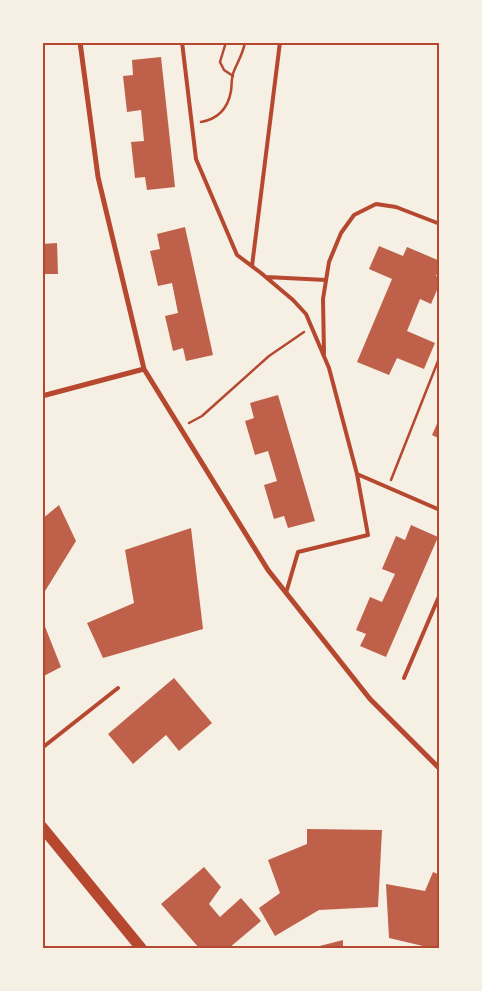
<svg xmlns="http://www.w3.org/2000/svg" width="482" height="991" font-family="'Alegreya Sans',sans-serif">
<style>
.building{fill:#bf614a}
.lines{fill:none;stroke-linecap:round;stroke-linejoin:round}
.path{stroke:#b5482f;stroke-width:2.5}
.service{stroke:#b5482f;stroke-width:4}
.minor{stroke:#b5482f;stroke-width:5}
.primary{stroke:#b5482f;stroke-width:11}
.neatline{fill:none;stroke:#b5482f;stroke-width:2}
</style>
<rect width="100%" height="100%" fill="#f6efe4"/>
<path class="building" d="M 161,57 L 175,187 L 147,190 L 145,177 L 135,178 L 131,142 L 144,141 L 141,110 L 127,112 L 123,76 L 133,75 L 132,60 Z
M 185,227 L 213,355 L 186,361 L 183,348 L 173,351 L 165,316 L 178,313 L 172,283 L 158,286 L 150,251 L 160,249 L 157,234 Z
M 57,243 L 58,274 L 42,274 L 42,244 Z
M 379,246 L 403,256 L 407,247 L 440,261 L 440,267 L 436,276 L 440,277 L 440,283 L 431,304 L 420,299 L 407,331 L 435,343 L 424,369 L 397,358 L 389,375 L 357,362 L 392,279 L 369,269 Z
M 278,395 L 315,521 L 288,528 L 284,516 L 274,519 L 264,485 L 277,481 L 268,451 L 255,455 L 245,421 L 254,418 L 250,403 Z
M 440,417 L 440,439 L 432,435 Z
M 59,505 L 76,541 L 42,596 L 42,519 Z
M 411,525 L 438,537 L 386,657 L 360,646 L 366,634 L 356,630 L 370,597 L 382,602 L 395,574 L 382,569 L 396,536 L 405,540 Z
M 191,528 L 203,629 L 103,658 L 87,623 L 134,603 L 125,550 Z
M 42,619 L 61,667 L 42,677 Z
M 174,678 L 212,723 L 179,751 L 166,735 L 133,764 L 108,734 Z
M 307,829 L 382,830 L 378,907 L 319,910 L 275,936 L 259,908 L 280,893 L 268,860 L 307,844 Z
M 204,867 L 221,887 L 209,904 L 220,917 L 241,898 L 261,921 L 229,948 L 199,948 L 161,904 Z
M 433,872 L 440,875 L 440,947 L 423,946 L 389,938 L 386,884 L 425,891 Z
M 343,940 L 343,948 L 312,948 Z"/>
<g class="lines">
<path class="path" d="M 226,42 L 220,62 L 224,70 L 233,76
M 201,122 C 218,119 228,108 231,91 C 232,85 231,77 234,71 C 238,61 243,54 245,42
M 189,423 L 202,416 L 269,356 L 304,332
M 391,480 L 440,356"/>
<path class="service" d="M 182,42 L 196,159 L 237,255 L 261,273 L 293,300 L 306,314 L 329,368 L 357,474 L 440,510
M 252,266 L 280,42
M 266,277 L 326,280
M 324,354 L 323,299 L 329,262 L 341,233 L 354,215 L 376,204 L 396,207 L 440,224
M 286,593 L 298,552 L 368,535 L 357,474
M 404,678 L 440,594
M 42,748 L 118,688"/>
<path class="minor" d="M 80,42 L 98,177 L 144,369 L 268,570 L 370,699 L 440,769
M 42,396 L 144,369"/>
<path class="primary" d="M 42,827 L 141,948"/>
</g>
<rect width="482" height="991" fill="none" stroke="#f6efe4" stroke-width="88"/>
<rect x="44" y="44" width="394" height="903" class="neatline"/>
</svg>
